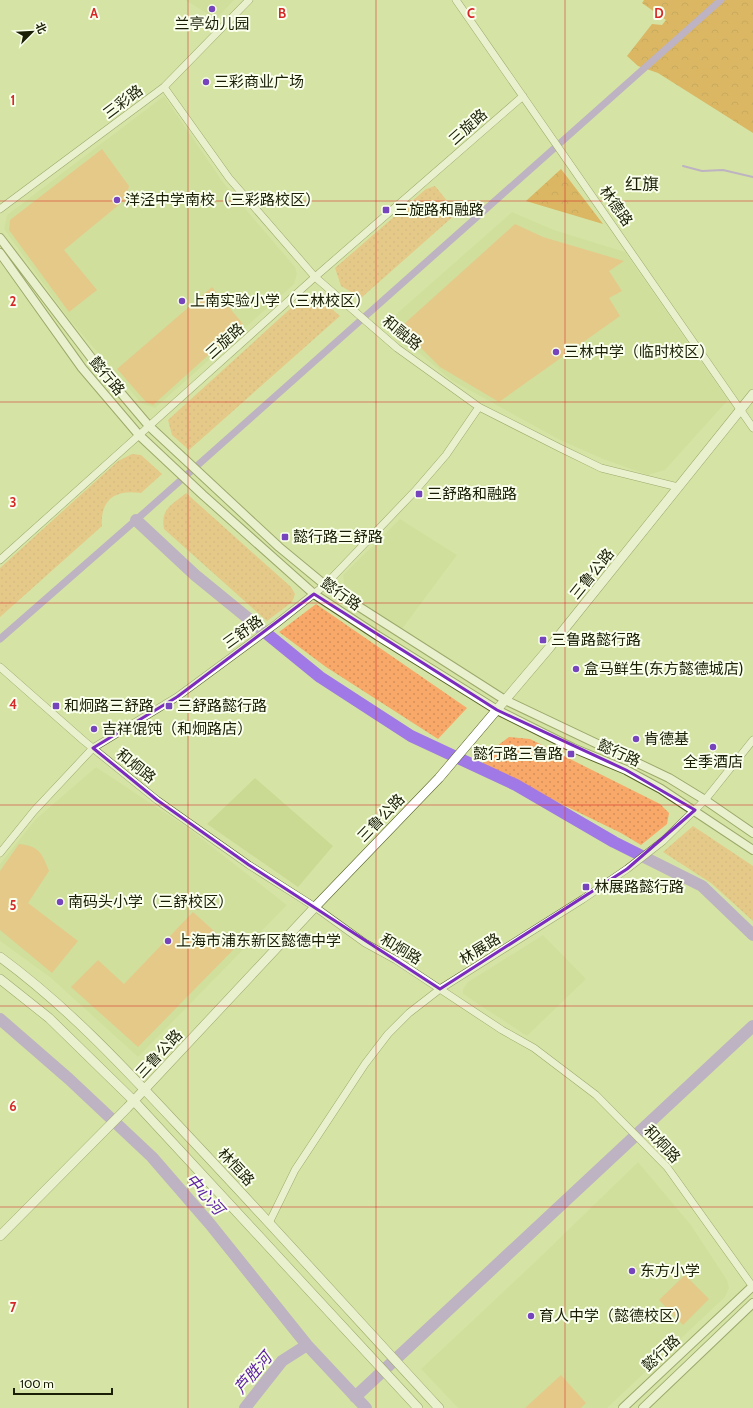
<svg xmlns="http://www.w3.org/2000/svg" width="753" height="1408" font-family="Cabin,'Noto Sans SC',sans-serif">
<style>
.built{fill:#cada93}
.forest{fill:url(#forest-crowns)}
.park{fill:url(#park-dots)}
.pitch{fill:#f8a868}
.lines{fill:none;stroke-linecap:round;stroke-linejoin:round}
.stream{stroke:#a079e6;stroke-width:2}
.canal{stroke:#a079e6;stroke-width:7}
.river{stroke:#a079e6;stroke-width:12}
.minor-casing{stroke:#586327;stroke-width:8}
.tertiary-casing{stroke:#586327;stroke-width:10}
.secondary-casing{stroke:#586327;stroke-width:10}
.minor{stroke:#fff;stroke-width:7}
.tertiary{stroke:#fff;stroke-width:8}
.secondary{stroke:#fff;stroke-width:9}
.marked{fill:none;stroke:#7b2cbf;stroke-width:3;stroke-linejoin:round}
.grid{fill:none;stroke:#d62828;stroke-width:1;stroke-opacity:0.55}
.poi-dot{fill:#7645bd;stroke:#faffec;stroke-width:1.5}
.labels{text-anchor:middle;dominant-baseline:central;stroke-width:4;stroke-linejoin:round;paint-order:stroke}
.poi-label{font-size:15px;fill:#191e05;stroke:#faffec;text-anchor:start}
.street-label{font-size:15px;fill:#191e05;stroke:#faffec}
.water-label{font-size:16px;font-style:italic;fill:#5e23a4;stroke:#faffec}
.quarter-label{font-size:17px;fill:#191e05;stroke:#faffec}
.grid-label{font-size:13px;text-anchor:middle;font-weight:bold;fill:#d62828;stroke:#faffec;stroke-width:4;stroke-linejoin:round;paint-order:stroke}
</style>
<defs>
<pattern id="forest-crowns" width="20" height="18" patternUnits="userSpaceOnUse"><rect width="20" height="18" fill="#e27e14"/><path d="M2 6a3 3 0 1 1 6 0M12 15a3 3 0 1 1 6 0" fill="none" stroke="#b66710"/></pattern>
<pattern id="park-dots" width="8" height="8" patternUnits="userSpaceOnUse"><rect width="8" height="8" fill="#f8a868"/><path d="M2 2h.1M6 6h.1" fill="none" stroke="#d49059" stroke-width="1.8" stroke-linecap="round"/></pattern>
</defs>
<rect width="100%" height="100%" fill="#d5e4a4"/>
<path class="built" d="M 185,0 L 234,0 L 216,19 Z
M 164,96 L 225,185 L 295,267 L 297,274 L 294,284 L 155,408 L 141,403 L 69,319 L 4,229 L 7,215 Z
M 512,212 L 554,230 L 625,252 L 728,400 L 665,470 L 648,475 L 603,459 L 560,440 L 451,380 L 385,324 Z
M 400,519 L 457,555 L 402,629 L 350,594 L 344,583 L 343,575 Z
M 96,767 L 188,828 L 287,905 L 138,1057 L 51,978 L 0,941 L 0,864 L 36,819 Z
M 255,778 L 333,846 L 298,887 L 207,824 Z
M 543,935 L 586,979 L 527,1036 L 463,994 L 463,989 L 468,982 Z
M 638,1162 L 691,1225 L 727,1280 L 729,1288 L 725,1297 L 607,1408 L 458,1408 L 421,1369 L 535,1262 Z"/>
<path class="forest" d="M 644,0 L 753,0 L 753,133 L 658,73 L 638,66 L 627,56 L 652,24 L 662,25 L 666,20 L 642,3 Z
M 561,169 L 603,224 L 526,201 Z"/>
<path class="park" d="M 435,186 L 457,213 L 361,298 L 341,286 L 335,268 L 426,189 Z
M 318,297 L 340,316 L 189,450 L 172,435 L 168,420 L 302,298 Z
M 132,454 L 141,455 L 162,474 L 141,493 C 116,489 100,499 102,526 L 0,617 L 0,568 L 118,461 Z
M 186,493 L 291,587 L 295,594 L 292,602 L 267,621 L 164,529 C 160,509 172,505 186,493 Z
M 316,604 L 467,708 L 438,739 L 326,667 L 279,632 Z
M 509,737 L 530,739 L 660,804 L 669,813 L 667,824 L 641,845 L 621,833 L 481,765 L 497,746 Z
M 693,826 L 753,866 L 753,921 L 711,883 L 663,852 Z"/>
<path class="pitch" d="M 102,149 L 129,186 L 126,199 L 64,250 L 97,290 L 69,312 L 9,230 L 10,220 Z
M 515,224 L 543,237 L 624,261 L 609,271 L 622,291 L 609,298 L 620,316 L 499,402 L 440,367 L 421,348 L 404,324 Z
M 212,287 L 243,324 L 153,405 L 146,402 L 117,369 Z
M 19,844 C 39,846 42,853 49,871 L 28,903 L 78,941 L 52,973 L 0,930 L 0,871 Z
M 193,912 L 234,949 L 138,1047 L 71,987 L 98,960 L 124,984 Z
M 685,1275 L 709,1299 L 683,1325 L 659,1300 Z
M 561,1375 L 586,1403 L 581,1408 L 525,1408 Z"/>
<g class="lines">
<path class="stream" d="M 683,166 L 702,171 L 723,170 L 753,177"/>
<path class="canal" d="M 0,639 L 136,520 L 721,0"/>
<path class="river" d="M 136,520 L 195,575 L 320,677 L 411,736 L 516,785 L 614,842 L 702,886 L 753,935
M 0,1019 L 69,1079 L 152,1157 L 210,1224 L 307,1345 L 366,1408
M 355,1397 L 753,1026
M 245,1408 L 282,1361 L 307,1345"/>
<defs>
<path id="minor" d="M 456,0 L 753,428
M 164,87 L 229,178 L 315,277 L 397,348 L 479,407 L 560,448 L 601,468 L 678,487
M 0,209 L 164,87 L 249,0
M 0,560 L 315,277 L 523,96
M 0,667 L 84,741 L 157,800 L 249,865 L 315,907 L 365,943 L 396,960 L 502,1030 L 534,1048 L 596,1095 L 667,1167 L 753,1287
M 0,853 L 34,811 L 93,748 L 177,697 L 276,624 L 325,585 L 415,491 L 446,455 L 479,407
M 269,1223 L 295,1170 L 365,1064 L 388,1034 L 409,1013 L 440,989 L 583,899 L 627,869 L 663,841 L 705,800 L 753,740"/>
<path id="tertiary" d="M 0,238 L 93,360 L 149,426 L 279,547 L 325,585 L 505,700 L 669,778 L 705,800 L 753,833
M 0,253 L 82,368 L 139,435 L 203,495 L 314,594 L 378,636 L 497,710 L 573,748 L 626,770 L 661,789 L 753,850
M 623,1408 L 753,1286
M 643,1408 L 753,1303"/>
<path id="secondary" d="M 0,957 C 71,1009 130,1074 190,1138 C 274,1227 356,1318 439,1408
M 0,979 L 49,1018 L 134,1101 L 418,1408
M 0,1236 L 127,1108 L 315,907 L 439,778 L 550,647 L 753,394"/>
</defs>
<use href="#minor" class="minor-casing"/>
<use href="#tertiary" class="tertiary-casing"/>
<use href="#secondary" class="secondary-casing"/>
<use href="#minor" class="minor"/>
<use href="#tertiary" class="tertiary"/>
<use href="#secondary" class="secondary"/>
</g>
<path d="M0 0H753V1408H0ZM 314,594 L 497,710 L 626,770 L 695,810 L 627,869 L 440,989 L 249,865 L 157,800 L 93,748 L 177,697 Z" fill="#d5e4a4" fill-opacity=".55" fill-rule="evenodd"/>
<path class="marked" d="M 314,594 L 497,710 L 626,770 L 695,810 L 627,869 L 440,989 L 249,865 L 157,800 L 93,748 L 177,697 Z"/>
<path class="grid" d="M 188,0 L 188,1408M 376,0 L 376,1408M 565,0 L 565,1408M 0,201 L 753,201M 0,402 L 753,402M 0,603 L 753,603M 0,805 L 753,805M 0,1006 L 753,1006M 0,1207 L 753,1207"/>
<g class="poi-dot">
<circle cx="212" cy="9" r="4"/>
<circle cx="206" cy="82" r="4"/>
<circle cx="117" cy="200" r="4"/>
<rect x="382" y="206" width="8" height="8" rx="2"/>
<circle cx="182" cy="301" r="4"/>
<circle cx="556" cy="352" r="4"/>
<rect x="415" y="490" width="8" height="8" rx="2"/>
<rect x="281" y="533" width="8" height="8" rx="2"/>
<rect x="539" y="636" width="8" height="8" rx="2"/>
<circle cx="576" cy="669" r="4"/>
<rect x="52" y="702" width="8" height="8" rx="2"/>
<rect x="165" y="702" width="8" height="8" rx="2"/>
<circle cx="94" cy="729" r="4"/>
<circle cx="636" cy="739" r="4"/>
<circle cx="713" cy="747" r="4"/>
<rect x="567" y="750" width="8" height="8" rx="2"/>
<rect x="582" y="883" width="8" height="8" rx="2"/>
<circle cx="60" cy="902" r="4"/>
<circle cx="168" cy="941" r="4"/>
<circle cx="632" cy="1271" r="4"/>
<circle cx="531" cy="1316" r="4"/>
</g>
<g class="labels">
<g class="poi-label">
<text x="212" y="24" text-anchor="middle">兰亭幼儿园</text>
<text x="214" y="82">三彩商业广场</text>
<text x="125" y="200">洋泾中学南校（三彩路校区）</text>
<text x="394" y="210">三旋路和融路</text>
<text x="190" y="301">上南实验小学（三林校区）</text>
<text x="564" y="352">三林中学（临时校区）</text>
<text x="427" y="494">三舒路和融路</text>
<text x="293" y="537">懿行路三舒路</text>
<text x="551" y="640">三鲁路懿行路</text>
<text x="584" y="669">盒马鲜生(东方懿德城店)</text>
<text x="64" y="706">和炯路三舒路</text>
<text x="177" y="706">三舒路懿行路</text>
<text x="102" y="729">吉祥馄饨（和炯路店）</text>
<text x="644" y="739">肯德基</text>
<text x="563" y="754" text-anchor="end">懿行路三鲁路</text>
<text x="713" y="762" text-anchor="middle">全季酒店</text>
<text x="594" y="887">林展路懿行路</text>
<text x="68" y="902">南码头小学（三舒校区）</text>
<text x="176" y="941">上海市浦东新区懿德中学</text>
<text x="640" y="1271">东方小学</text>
<text x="539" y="1316">育人中学（懿德校区）</text>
</g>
<g class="street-label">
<text transform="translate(123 102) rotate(-37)">三彩路</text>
<text transform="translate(468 127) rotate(-42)">三旋路</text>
<text transform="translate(616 206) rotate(55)">林德路</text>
<text transform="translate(402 333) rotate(39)">和融路</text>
<text transform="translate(225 341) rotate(-42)">三旋路</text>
<text transform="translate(107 376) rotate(50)">懿行路</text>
<text transform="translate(592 574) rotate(-51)">三鲁公路</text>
<text transform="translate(341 594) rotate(35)">懿行路</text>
<text transform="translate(243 632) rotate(-36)">三舒路</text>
<text transform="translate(619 753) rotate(24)">懿行路</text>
<text transform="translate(136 766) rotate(39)">和炯路</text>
<text transform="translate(381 818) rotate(-46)">三鲁公路</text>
<text transform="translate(401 949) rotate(31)">和炯路</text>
<text transform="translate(480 949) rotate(-32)">林展路</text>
<text transform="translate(159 1054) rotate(-47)">三鲁公路</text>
<text transform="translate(662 1144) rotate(47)">和炯路</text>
<text transform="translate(236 1167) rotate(47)">林恒路</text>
<text transform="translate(661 1353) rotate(-43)">懿行路</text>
</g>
<g class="water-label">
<text transform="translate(205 1194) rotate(49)">中心河</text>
<text transform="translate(253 1373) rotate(-50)">芦胜河</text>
</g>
<g class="quarter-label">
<text x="642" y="184">红旗</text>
</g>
</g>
<g class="grid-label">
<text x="94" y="18">A</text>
<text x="282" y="18">B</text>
<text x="471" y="18">C</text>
<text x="659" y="18">D</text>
<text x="13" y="105">1</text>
<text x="13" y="306">2</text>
<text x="13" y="507">3</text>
<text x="13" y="709">4</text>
<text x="13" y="910">5</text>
<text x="13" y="1111">6</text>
<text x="13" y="1312">7</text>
</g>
<g transform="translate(32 32) rotate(66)" stroke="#faffec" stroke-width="3" paint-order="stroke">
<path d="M0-3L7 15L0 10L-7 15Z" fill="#191e05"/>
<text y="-6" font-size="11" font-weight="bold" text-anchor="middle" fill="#191e05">北</text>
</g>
<path d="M14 1388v6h98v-6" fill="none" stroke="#191e05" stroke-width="2"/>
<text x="20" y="1388" font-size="12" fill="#191e05" stroke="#faffec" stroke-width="3" paint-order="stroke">100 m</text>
</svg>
